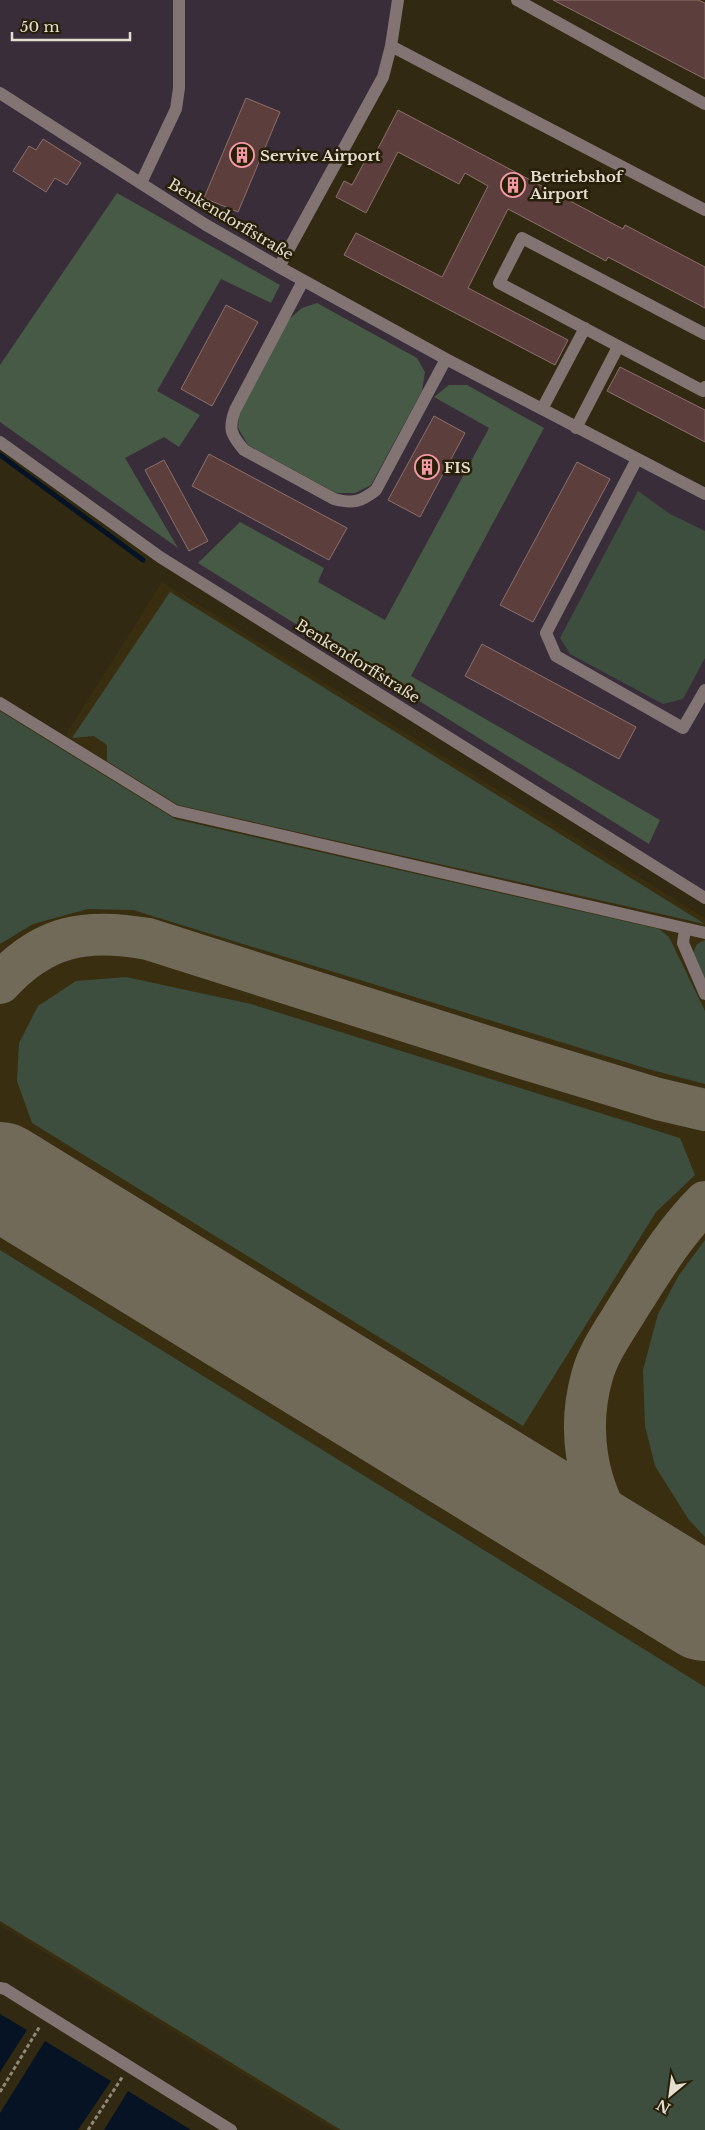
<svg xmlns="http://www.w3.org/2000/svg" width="705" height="2130" font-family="'Libre Baskerville',serif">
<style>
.commercial{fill:#392d3a}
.built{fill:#392e10}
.green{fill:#3e4e3e}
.forest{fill:#465a45}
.water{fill:#061325}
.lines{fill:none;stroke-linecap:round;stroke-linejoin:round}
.stream{stroke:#061325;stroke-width:5}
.taxiway{stroke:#726a58;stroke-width:42}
.runway{stroke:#726a58;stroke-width:106}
.building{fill:#5c3e3c;stroke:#8c6f6b}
.path{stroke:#8f8877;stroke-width:3;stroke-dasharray:4 2.5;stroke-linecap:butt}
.minor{stroke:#817473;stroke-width:12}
.labels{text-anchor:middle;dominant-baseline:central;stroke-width:5;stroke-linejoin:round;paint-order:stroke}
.poi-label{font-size:15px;font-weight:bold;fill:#e4ded1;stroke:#281f09;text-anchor:start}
.street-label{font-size:15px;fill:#e4ded1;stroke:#281f09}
</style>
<rect width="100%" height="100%" fill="#322913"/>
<path class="commercial" d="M 0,0 L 398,0 L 383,77 L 279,267 L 705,494 L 705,898 L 160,557 L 0,442 Z"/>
<path class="built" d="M 162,582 L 705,918 L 705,2130 L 334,2130 L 0,1925 L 0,696 L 65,736 Z"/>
<path class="green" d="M 638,491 L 670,514 L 705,531 L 705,658 L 683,699 L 663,704 L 570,654 L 560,638 Z
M 170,592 L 705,924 L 178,805 L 107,761 L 107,745 L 94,736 L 72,738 Z
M 0,711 L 175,819 L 659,929 L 669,937 L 705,1011 L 705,1084 L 648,1069 L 133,910 L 88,909 L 33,924 L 0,944 Z
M 705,940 L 705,981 L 693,953 L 697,944 Z
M 126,977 L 251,1004 L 680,1138 L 695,1175 L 656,1212 L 523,1426 L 32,1123 L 17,1081 L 19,1043 L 38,1006 L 76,981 Z
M 705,1240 L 705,1537 L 689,1520 L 655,1466 L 645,1426 L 643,1370 L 658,1314 L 679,1275 Z
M 0,1250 L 705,1687 L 705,2130 L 341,2130 L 0,1921 Z"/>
<path class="forest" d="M 117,193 L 280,285 L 271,303 L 221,279 L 157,391 L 200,415 L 179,447 L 164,437 L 125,458 L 178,548 L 0,422 L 0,365 Z
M 317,303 L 417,358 L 425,372 L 422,391 L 371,485 L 355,493 L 336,493 L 248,445 L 238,428 L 239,411 L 288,320 L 302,308 Z
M 449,385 L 467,385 L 544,428 L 411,676 L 660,820 L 649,844 L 198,563 L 240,522 L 324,568 L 318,582 L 385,620 L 489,428 L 434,397 Z"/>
<path class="water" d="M 0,2014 L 27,2030 L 0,2072 Z
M 45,2041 L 111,2081 L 78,2130 L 0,2130 L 0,2113 Z
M 128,2091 L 191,2130 L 104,2130 Z"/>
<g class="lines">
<path class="stream" d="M 0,455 L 143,560"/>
<path class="taxiway" d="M 0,983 C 44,935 86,928 148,939 L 513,1055 L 658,1099 L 705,1110
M 679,1592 C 659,1574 634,1556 619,1534 C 586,1488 577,1430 592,1376 C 599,1350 618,1325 631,1303 C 654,1267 675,1232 705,1202"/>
<path class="runway" d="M 0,1175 L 705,1608"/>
</g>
<path class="building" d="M 553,0 L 698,0 L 705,3 L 705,79 Z
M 246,98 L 280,112 L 238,212 L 204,198 Z
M 398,110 L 623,229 L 625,225 L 705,267 L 705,308 L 608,257 L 606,261 L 508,209 L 468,288 L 568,340 L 555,365 L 344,255 L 356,233 L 442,277 L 488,186 L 465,173 L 459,184 L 398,152 L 366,213 L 336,197 L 344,181 L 352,185 L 366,159 L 371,162 Z
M 43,139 L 81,163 L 67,185 L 55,178 L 46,192 L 13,171 L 29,146 L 36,150 Z
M 226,305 L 258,322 L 212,406 L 181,389 Z
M 620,367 L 705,410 L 705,442 L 607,391 Z
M 434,416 L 465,433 L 420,517 L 388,500 Z
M 209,454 L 347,528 L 329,560 L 192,486 Z
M 164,460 L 208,541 L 189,551 L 145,470 Z
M 577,462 L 610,479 L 533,622 L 500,605 Z
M 482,644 L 636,727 L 619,759 L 465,676 Z"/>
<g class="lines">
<path class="path" d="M 0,2092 L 40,2026
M 88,2130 L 123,2076"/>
<path class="minor" d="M 517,0 L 705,104
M 391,46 L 705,210
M 0,93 L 206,225 L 279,267 L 446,359 L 705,494
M 141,183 L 176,109 L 179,88 L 179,0
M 279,267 L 383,77 L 391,46 L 398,0
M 303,281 L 235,410 C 228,429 231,435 244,450 L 334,499 C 353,504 361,502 376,490 L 446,359
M 705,334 L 522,238 L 499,283 L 703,391 L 705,387
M 542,409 L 585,328
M 576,428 L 618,347
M 0,442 L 160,557 L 705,898
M 637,459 L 546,633 L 556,656 L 683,728 L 705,690
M 0,703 L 175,811 L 705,933
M 685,929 L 683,943 L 705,994
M 0,1988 L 5,1989 L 231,2130"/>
</g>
<defs>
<symbol id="building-ring" viewBox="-11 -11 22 22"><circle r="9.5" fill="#281f09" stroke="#f49aa5" stroke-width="1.5"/><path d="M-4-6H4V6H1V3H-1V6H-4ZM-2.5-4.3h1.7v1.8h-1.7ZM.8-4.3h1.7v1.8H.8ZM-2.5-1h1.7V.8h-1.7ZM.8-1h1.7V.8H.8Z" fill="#f49aa5"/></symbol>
</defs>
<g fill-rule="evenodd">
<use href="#building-ring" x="228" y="141" width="28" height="28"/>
<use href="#building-ring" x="499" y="171" width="28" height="28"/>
<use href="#building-ring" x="413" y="453" width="28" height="28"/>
</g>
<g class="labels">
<g class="poi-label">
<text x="260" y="155">Servive Airport</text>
<text x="530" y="176">Betriebshof<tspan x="530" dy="17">Airport</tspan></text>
<text x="444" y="467">FIS</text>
</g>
<g class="street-label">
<text transform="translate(231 219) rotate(31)">Benkendorffstraße</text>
<text transform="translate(358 661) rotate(32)">Benkendorffstraße</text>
</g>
</g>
<g transform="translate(670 2095) rotate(209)" stroke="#281f09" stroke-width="4" paint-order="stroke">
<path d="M0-4L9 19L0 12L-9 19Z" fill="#e4ded1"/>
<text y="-8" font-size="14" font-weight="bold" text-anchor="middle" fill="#e4ded1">N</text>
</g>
<path d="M12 32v8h118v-8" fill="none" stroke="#e4ded1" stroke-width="2.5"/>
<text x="20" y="32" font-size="15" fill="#e4ded1" stroke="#281f09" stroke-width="4" paint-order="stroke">50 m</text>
</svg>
